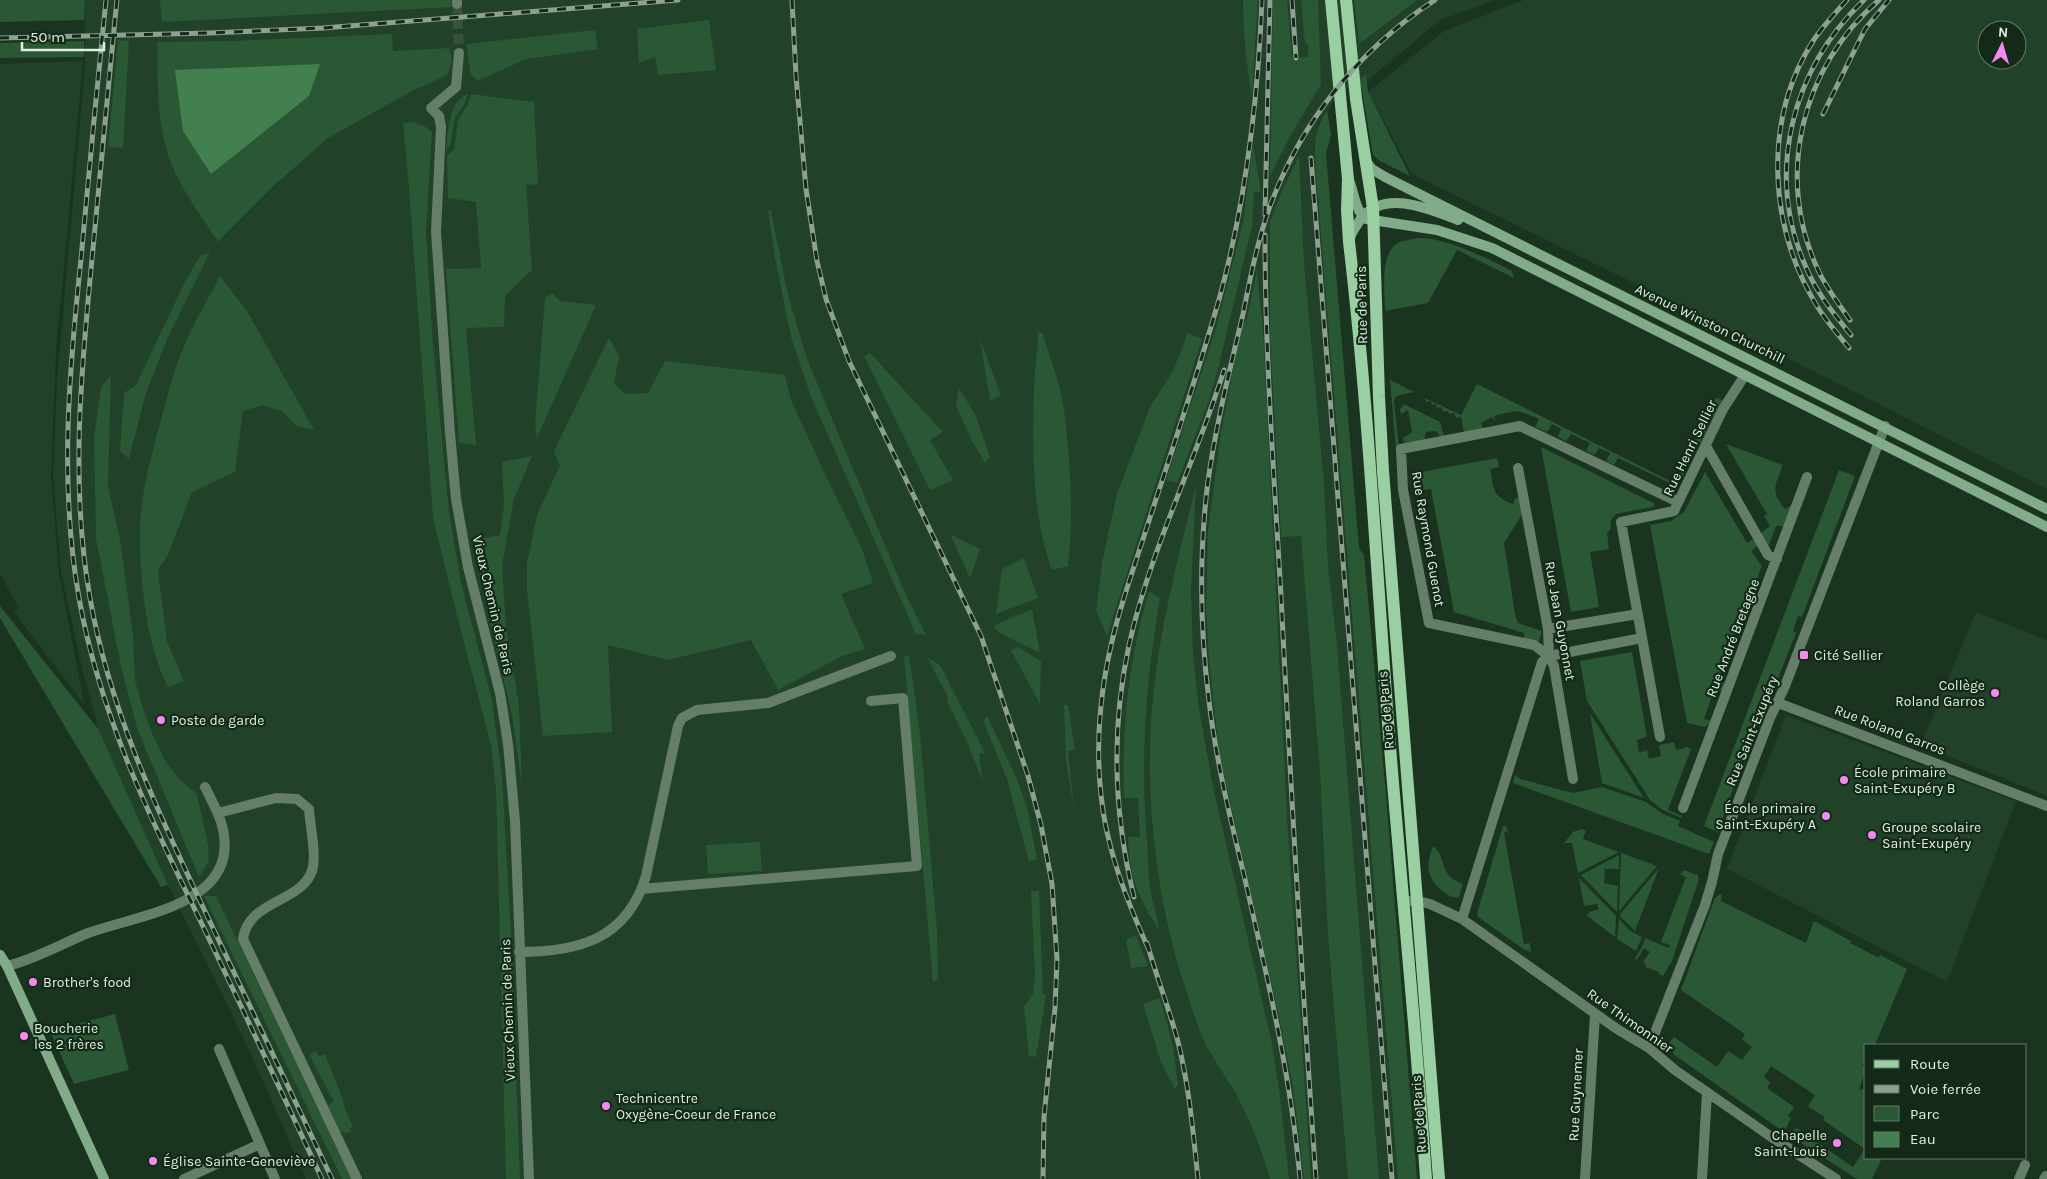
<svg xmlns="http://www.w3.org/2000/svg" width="2047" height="1179" font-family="Karla,sans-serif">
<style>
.built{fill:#224129;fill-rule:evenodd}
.green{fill:#2a5734}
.water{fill:#42804f}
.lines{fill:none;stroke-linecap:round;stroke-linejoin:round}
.street-tunnel{stroke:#39503d;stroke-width:10;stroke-dasharray:10 5;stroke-linecap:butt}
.street{stroke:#647e68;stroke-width:10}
.secondary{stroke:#82ac89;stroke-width:10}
.primary{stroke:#99cfa2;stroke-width:12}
.rail-casing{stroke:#8da191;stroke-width:5}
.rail{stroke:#122a17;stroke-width:3;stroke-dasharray:9;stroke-linecap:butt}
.poi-dot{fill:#f589ef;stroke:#122a17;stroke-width:2}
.labels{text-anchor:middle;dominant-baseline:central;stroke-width:4.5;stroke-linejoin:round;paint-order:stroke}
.street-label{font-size:14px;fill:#e0efe2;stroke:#122a17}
.poi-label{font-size:14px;fill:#e0efe2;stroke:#122a17;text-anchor:start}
</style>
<rect width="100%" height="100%" fill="#1b3420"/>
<path class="built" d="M 85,0 L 1495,0 L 1440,20 L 1366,82 L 1365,75 L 1337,97 L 1318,123 L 1403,1179 L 306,1179 L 245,1041 L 168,885 L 99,730 L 82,668 L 61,572 L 53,478 L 57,381 L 85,67 Z
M 1524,0 L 2047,0 L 2047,489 L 1795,362 L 1412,174 L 1368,92 L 1444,31 ZM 1987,30 L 2017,30 L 2017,60 L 1987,60 Z
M 83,61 L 56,352 L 51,477 L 59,572 L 84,704 L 14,612 L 19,608 L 0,574 L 0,64 Z
M 1976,612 L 2047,640 L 2047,796 L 1921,745 Z
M 1786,715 L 2016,801 L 1947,982 L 1727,869 Z"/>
<path class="green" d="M 0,0 L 85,0 L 84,20 L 0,22 Z
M 160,0 L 451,0 L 452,7 L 162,22 Z
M 1243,0 L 1258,0 L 1252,96 C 1246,64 1243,33 1243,0 Z
M 1273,0 L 1287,0 L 1292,58 L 1308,57 L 1308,45 L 1305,43 L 1301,0 L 1318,0 L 1321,84 L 1291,135 L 1270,176 Z
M 1354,0 L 1417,0 L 1359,44 Z
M 709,20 L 716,70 L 658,75 L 655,57 L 639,63 L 637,29 Z
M 595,30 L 598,49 L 526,59 L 478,81 L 471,75 L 466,44 Z
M 392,34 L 393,51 L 449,48 L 452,61 L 447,75 L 414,90 L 328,138 L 270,189 L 218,242 C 202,217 182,191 171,163 C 156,124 158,83 157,42 L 233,41 Z
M 118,40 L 129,41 L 123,148 L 108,147 Z
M 84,41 L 84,57 L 0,58 L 0,43 Z
M 1366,74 L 1368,92 L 1410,176 L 1380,161 L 1373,155 L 1360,79 Z
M 468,94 L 464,105 L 455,118 L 450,147 L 446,150 C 448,132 448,101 468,94 Z
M 471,94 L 534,102 L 538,184 L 526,185 L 532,270 L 505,296 L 504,327 L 466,328 L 476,445 L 459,443 L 446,269 L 481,268 L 476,202 L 448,198 L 447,155 L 454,150 L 458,120 L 467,106 Z
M 1327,110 L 1331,135 L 1326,153 L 1359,548 L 1364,555 L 1386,795 L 1417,1179 L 1398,1179 L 1315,161 C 1315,139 1315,129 1327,110 Z
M 414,122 L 426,127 L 432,132 L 426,232 L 433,344 L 449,512 L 461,583 L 492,700 L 502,777 L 511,935 L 520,1179 L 506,1179 L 496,790 L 491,745 L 456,612 L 433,517 L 409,189 L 403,123 Z
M 1253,144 L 1261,192 L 1254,192 L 1252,226 L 1219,365 L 1209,400 L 1177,483 L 1166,480 L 1217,325 L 1243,222 Z
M 1299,156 L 1304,263 L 1324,483 L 1328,567 L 1337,645 L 1379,1179 L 1348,1179 L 1328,935 L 1320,772 L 1301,536 L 1281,537 L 1270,336 L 1270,222 L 1282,191 Z
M 768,210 L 771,211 L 788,295 L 807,359 L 905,593 L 926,635 L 916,634 L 811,397 L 791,337 L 775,258 Z
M 1417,238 C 1443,236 1489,259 1512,271 L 1514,278 L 1457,250 L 1428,303 L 1385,311 C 1385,293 1379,253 1398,243 C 1403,240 1411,240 1417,238 Z
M 210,252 L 167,339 L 146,393 L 129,459 L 120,451 L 124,393 L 136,385 L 184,284 L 200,256 Z
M 1257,270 L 1263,330 L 1287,816 L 1311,1179 L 1304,1179 L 1293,1086 L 1279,1017 L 1219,752 L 1209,659 L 1206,609 L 1208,530 L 1221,432 L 1241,327 L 1247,319 Z
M 220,276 L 247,311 L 314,430 L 296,426 L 283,412 L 263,405 L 243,411 L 235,472 L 192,492 L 168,555 L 158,570 L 167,642 L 184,681 L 168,687 C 146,644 139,576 140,527 C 141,495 150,462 158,431 C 166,402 173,371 185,344 C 195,320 209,298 220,276 Z
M 552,293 L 560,301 L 596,305 L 537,438 L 535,424 L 545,298 Z
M 1038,331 L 1043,334 C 1050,358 1060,383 1064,408 C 1070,458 1074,516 1068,566 L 1052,570 C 1032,516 1032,449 1034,392 C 1034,371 1038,351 1038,331 Z
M 1188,333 L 1202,339 L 1107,636 L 1096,611 L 1102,563 L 1117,494 L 1150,407 L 1173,371 Z
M 609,338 L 619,356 L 614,384 L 626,394 L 648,393 L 665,361 L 785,375 L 791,400 L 824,472 L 862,549 L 873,583 L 841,594 L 865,649 L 840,657 L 778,690 L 751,640 L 668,660 L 608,645 L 612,732 L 543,736 L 527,590 L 527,563 L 537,515 L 560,465 L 554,453 L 556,447 Z
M 980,338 L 1001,396 L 990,401 Z
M 870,353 L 943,432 L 930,440 L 953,480 L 930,490 L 864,356 Z
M 111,375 L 108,486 L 120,540 L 133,634 L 135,680 L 140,699 L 152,733 L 164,759 L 179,779 L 197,794 L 208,845 L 209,861 L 199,877 L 137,728 L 121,666 L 96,539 L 94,438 L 101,387 Z
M 1390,380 L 1414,392 L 1396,396 L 1394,401 L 1399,447 L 1396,450 Z
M 1477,384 L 1674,483 L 1716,398 L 1722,400 L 1673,495 L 1668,492 L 1668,482 L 1618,458 L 1614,465 L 1606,461 L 1610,453 L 1599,448 L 1595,455 L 1586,451 L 1590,443 L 1571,434 L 1566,441 L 1558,437 L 1561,429 L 1552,424 L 1547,432 L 1535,427 L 1539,419 C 1516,409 1517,410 1494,416 L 1496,422 L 1492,417 L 1481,423 L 1484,431 L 1455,434 L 1464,432 L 1461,417 L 1456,418 L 1454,413 L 1449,414 L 1448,411 L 1443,412 L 1442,407 L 1437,408 L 1436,404 L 1432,405 L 1431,401 L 1426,402 L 1425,398 L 1461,415 Z
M 959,388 L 975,414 L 990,457 L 985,463 L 972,441 L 956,406 Z
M 1404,404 L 1440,422 L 1444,436 L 1441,438 L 1436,431 L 1426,432 L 1424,441 L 1404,443 L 1403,438 L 1412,432 L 1408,410 L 1401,414 L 1400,409 Z
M 1726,444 L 1783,465 C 1775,486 1770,490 1785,509 L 1792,505 L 1785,526 L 1776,526 L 1769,545 L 1767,545 L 1760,534 L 1770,526 L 1764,516 L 1767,514 Z
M 1541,447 L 1655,504 L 1653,507 L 1616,514 L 1611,520 L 1610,530 L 1607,532 L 1609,549 L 1590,552 L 1599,607 L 1571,612 Z
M 532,456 L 514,499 L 502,565 L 506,628 L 519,705 L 522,787 L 512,715 L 484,596 L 475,540 L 500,535 L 504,505 L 502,462 Z
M 1497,458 L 1499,467 L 1490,469 C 1494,488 1492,497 1513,504 L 1516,497 L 1520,499 L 1523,513 L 1504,543 L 1515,614 L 1518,623 L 1542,631 L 1539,642 L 1524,639 L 1524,633 L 1454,612 L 1431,489 L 1413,492 L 1410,474 Z
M 1839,470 L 1855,476 L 1802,617 L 1798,616 L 1793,631 L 1796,633 L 1773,691 L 1756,723 L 1718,832 L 1704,826 Z
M 1705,472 L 1747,543 L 1753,539 L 1757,546 L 1751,551 L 1762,566 L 1720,676 L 1720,680 L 1723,682 L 1725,688 L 1723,691 L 1714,690 L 1704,719 L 1712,721 L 1705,727 L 1687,723 L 1650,525 L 1671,521 L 1684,512 Z
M 1196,485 L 1191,589 L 1193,656 L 1199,708 L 1213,787 L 1272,1044 L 1280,1096 L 1289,1179 L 1270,1179 C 1262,1149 1250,1120 1235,1092 C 1225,1076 1214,1060 1205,1043 C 1197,1026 1191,1005 1185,987 C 1154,894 1142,777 1155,681 C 1163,614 1180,550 1196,485 Z
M 950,534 L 980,549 L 970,579 L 970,578 Z
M 1024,558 L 1038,598 L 996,614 L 1002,569 Z
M 1149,591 L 1160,598 C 1146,681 1140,756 1147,841 C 1148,856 1148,872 1150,887 C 1152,902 1157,916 1160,931 C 1138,898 1129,877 1128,837 L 1140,837 L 1138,798 L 1124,798 C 1122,724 1128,662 1149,591 Z
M 0,606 L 99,730 L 168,885 L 161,887 L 0,618 Z
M 1032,609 L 1040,653 L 1000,633 L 993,626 Z
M 1018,647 L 1041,661 L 1040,704 L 1011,650 Z
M 1632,652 L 1647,737 L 1637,740 L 1639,753 L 1647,750 L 1649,759 L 1661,756 L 1659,745 L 1674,742 L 1676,750 L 1685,748 L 1685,746 L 1691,749 L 1668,810 L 1682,816 L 1681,818 L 1663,810 L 1650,800 L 1587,701 L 1580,661 Z
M 909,655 L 920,733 L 937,931 L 938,979 L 933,982 L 904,657 Z
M 928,658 L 940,665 L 985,753 L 979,754 L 983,782 L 967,742 L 948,703 L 947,695 L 933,669 L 934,666 L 932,667 Z
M 1064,705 L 1068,705 L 1075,750 L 1068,751 L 1074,810 L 1066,762 Z
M 1590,714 L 1591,715 L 1644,798 L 1602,783 Z
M 987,716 L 1017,779 L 1027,807 L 1037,859 L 1029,862 L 1007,779 L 983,721 Z
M 1515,775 L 1520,779 L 1573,793 L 1602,787 L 1646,802 L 1663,814 L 1680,821 L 1678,826 L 1714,842 L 1709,854 L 1513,783 Z
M 1503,826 L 1506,826 L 1508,831 L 1504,833 L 1524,944 L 1530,943 L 1531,952 L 1525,950 L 1478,917 L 1477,913 Z
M 1581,829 L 1586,830 L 1583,839 L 1619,852 L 1578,873 L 1572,843 L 1564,843 L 1573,832 Z
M 760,842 L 762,871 L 708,874 L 706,845 Z
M 1433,846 C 1447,856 1438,876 1463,884 L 1459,897 C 1452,898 1449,896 1444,892 C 1427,880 1425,866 1433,846 Z
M 1621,853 L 1657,866 L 1619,911 L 1619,910 Z
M 1619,855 L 1619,869 L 1605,869 L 1604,883 L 1618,886 L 1617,912 L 1581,875 Z
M 1659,868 L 1635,931 L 1620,916 L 1621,913 Z
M 1685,870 L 1696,875 L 1697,873 L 1699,879 L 1672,961 L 1663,976 L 1659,974 L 1659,972 L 1645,967 L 1646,965 L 1643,962 L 1650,952 L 1644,948 L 1637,960 L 1635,958 L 1642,947 L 1645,938 L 1669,948 L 1670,945 L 1661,942 L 1686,877 L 1680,874 Z
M 1579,878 L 1616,916 L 1615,937 L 1586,915 L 1589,914 L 1589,912 L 1599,909 L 1597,904 L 1584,906 Z
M 1031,891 L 1039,891 L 1043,994 L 1046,996 L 1036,1057 L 1029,1056 L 1024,1006 L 1033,994 L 1035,977 Z
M 1720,894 L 1722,895 L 1721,901 L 1806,943 L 1814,921 L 1851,941 L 1850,943 L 1879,958 L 1880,955 L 1907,969 L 1875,1045 L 1866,1045 L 1866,1064 L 1863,1063 L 1862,1066 L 1866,1068 L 1859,1089 L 1866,1090 L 1866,1158 L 1882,1158 L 1872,1179 L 1857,1179 L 1789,1135 L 1796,1128 L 1809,1135 L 1808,1136 L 1853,1167 L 1865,1149 L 1823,1120 L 1825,1117 L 1808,1107 L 1815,1095 L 1771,1066 L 1764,1077 L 1770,1082 L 1767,1088 L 1794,1107 L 1788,1116 L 1791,1118 L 1784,1132 L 1673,1054 L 1672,1045 L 1669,1043 L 1674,1037 L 1717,1067 L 1728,1051 L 1742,1060 L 1752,1047 L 1742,1039 L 1745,1034 L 1681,990 L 1715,898 Z
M 204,896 L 216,896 L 352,1179 L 342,1179 Z
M 1619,919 L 1630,931 L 1642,937 L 1636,951 L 1617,939 Z
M 1136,935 L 1148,966 L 1131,968 L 1126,940 Z
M 1160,998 L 1173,1046 L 1178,1085 L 1175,1089 L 1161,1062 L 1143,1004 Z
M 115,1014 L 129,1070 L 74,1084 L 50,1031 Z
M 316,1051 L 319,1056 L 325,1054 L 344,1102 L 343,1104 L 353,1127 L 349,1128 L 351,1132 L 346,1133 L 340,1131 L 328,1105 L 334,1102 L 309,1054 Z"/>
<path class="water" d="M 320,64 L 309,96 L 211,174 L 183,131 L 175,70 Z"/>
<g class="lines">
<path class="street-tunnel" d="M 457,4 L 459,53"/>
<path class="street" d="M 457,4 L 457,0
M 459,53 L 456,87 L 431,108 L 439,116 L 441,127 L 436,232 L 450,433 L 456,499 L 468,567 L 500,693 L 508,744 L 515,821 L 529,1179
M 1706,446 L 1768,555 L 1777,559
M 1518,468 L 1548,629 L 1549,656 L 1554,666 L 1573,779
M 1548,629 L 1638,614
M 1549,656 L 1534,645 L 1429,623 L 1403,490 L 1401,449 L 1520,426 L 1678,502
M 1778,703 L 2047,806
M 1660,737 L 1621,522 L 1674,511 L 1723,409 L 1745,375
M 1683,808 L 1807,477
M 218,813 L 276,798 L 297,799 L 309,809 C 310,826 317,855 312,871 C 301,903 248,900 243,939 L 357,1179
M 641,889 L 917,866 L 903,698 L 871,701
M 1410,901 L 1418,901 L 1430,904 L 1462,919 L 1617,1029 L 1649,1048 L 1675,1070 L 1770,1136 L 1836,1179
M 1462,919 L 1542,662 L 1549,656 L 1642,638
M 519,952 C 579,952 627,939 646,876 L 678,726 L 682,718 L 697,710 L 768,703 L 891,656
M 7,966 C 36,959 61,944 88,933 C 141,914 246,904 221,822 C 217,810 211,799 205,787
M 1649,1048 L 1705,905 L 1712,882 L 1718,854 L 1770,718 L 1785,686 L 1885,426
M 219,1049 L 275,1179
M 184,1179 L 260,1144
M 1585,1179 L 1595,1014
M 1702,1179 L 1707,1092
M 2019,1179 L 2025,1165
M 2044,1179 L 2046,1176"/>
<path class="secondary" d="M 1365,160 L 1372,169 L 1385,177 L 2047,509
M 1349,180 C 1354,192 1355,211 1366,219 L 1437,230 L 1492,248 L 2047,527
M 1349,241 C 1351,232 1356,227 1360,220 C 1383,188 1430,209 1458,220
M 0,955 L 7,966 L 104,1179"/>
<path class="primary" d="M 1331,0 L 1348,179 L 1347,210 L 1349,242 C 1368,402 1376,562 1388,722 C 1400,875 1416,1027 1426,1179
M 1346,0 L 1356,99 L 1373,208 L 1379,397 L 1383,471 L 1439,1179"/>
<defs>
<path id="rail" d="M 106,0 C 97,86 89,173 81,259 C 69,372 59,485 79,598 C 99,711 148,814 198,916 C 240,1003 281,1091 322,1179
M 117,0 C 108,86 100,172 92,259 C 81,372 70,485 90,598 C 109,707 155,806 202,905 C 245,997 289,1088 332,1179
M 792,0 L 796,76 L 806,189 L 817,261 L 826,299 L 849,361 L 981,636 L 1028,776 L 1041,825 L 1052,884 L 1057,959 L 1055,1008 L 1044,1117 L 1043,1179
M 1292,0 L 1296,58
M 1847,0 C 1836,12 1825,24 1815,38 C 1762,118 1768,226 1817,306 C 1826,321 1838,334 1849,348
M 0,38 L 210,33 L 323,28 L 678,0
M 1823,114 L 1865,29 L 1889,0
M 1311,158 L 1392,1179
M 1265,215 L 1270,0
M 1265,235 C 1265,355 1274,476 1281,596 C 1291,790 1302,985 1316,1179
M 1850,320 C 1839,304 1827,289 1819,272 C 1774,178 1801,67 1879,0
M 1851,335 C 1833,313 1816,292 1805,265 C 1765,172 1792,69 1864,0
M 1134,897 C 1114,815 1111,728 1129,645 C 1150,550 1195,463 1224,370
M 1147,943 C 1156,975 1168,1006 1177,1038 C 1189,1084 1193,1131 1198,1179
M 1149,950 C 1127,901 1106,848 1101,795 C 1095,740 1101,683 1115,629 C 1123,598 1134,567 1144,536 C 1170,456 1197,377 1220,296 C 1246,200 1258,99 1262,0
M 1300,1179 C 1291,1076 1267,976 1244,875 C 1230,817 1216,760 1209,701 C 1200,629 1199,553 1208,481 C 1216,424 1230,369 1243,314 C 1250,279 1257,243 1269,209 C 1300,123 1358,50 1435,0"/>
</defs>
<use href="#rail" class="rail-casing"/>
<use href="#rail" class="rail"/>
</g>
<g class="poi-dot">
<rect x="1799" y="650" width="10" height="10" rx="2.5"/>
<circle cx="1995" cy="693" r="5"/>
<circle cx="161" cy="720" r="5"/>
<circle cx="1844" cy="780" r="5"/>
<circle cx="1826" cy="816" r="5"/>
<circle cx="1872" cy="835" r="5"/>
<circle cx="33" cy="982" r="5"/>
<circle cx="24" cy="1036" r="5"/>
<circle cx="606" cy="1106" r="5"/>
<circle cx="1837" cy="1143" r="5"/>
<circle cx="153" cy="1161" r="5"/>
</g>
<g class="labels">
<g class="street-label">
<text transform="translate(1362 305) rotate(-91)">Rue de Paris</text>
<text transform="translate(1710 324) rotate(26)">Avenue Winston Churchill</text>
<text transform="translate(1690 448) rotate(-64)">Rue Henri Sellier</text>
<text transform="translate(1428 539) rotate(80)">Rue Raymond Guenot</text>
<text transform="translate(493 605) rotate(77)">Vieux Chemin de Paris</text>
<text transform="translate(1560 621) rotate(80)">Rue Jean Guyonnet</text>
<text transform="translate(1733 638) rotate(-69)">Rue André Bretagne</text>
<text transform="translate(1386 710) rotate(-95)">Rue de Paris</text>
<text transform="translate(1890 730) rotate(21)">Rue Roland Garros</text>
<text transform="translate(1752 731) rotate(-68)">Rue Saint-Exupéry</text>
<text transform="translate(508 1010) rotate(-92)">Vieux Chemin de Paris</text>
<text transform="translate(1630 1021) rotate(35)">Rue Thimonnier</text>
<text transform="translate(1576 1095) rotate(-87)">Rue Guynemer</text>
<text transform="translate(1419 1114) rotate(-94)">Rue de Paris</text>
</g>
<g class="poi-label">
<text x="1814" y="655">Cité Sellier</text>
<text x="1985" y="685" text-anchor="end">Collège<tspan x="1985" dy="16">Roland Garros</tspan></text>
<text x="171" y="720">Poste de garde</text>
<text x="1854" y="772">École primaire<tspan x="1854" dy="16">Saint-Exupéry B</tspan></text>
<text x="1816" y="808" text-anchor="end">École primaire<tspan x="1816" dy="16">Saint-Exupéry A</tspan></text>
<text x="1882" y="827">Groupe scolaire<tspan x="1882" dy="16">Saint-Exupéry</tspan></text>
<text x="43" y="982">Brother's food</text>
<text x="34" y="1028">Boucherie<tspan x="34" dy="16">les 2 frères</tspan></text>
<text x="616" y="1098">Technicentre<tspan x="616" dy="16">Oxygène-Coeur de France</tspan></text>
<text x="1827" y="1135" text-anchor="end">Chapelle<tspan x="1827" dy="16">Saint-Louis</tspan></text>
<text x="163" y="1161">Église Sainte-Geneviève</text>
</g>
</g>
<rect x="1864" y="1044" width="162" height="115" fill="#122a17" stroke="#647968"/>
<rect x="1874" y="1060" width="25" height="8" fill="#99cfa2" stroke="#647968"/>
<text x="1910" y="1069" font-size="15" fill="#e0efe2">Route</text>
<rect x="1874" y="1085" width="25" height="8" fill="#8da191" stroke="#647968"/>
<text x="1910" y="1094" font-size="15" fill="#e0efe2">Voie ferrée</text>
<rect x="1874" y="1106" width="25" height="15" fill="#2a5734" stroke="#647968"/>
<text x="1910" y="1119" font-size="15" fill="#e0efe2">Parc</text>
<rect x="1874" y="1132" width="25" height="15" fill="#42804f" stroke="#647968"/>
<text x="1910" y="1144" font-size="15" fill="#e0efe2">Eau</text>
<g transform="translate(2002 45) rotate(5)"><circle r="24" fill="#122a17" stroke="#647968"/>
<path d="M0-4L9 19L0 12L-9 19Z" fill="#f589ef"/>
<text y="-8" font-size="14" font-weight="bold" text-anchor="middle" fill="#e0efe2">N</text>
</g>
<path d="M22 42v8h82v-8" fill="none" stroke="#e0efe2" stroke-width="2.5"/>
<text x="30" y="42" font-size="15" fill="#e0efe2" stroke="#122a17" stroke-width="4" paint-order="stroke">50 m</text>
</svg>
